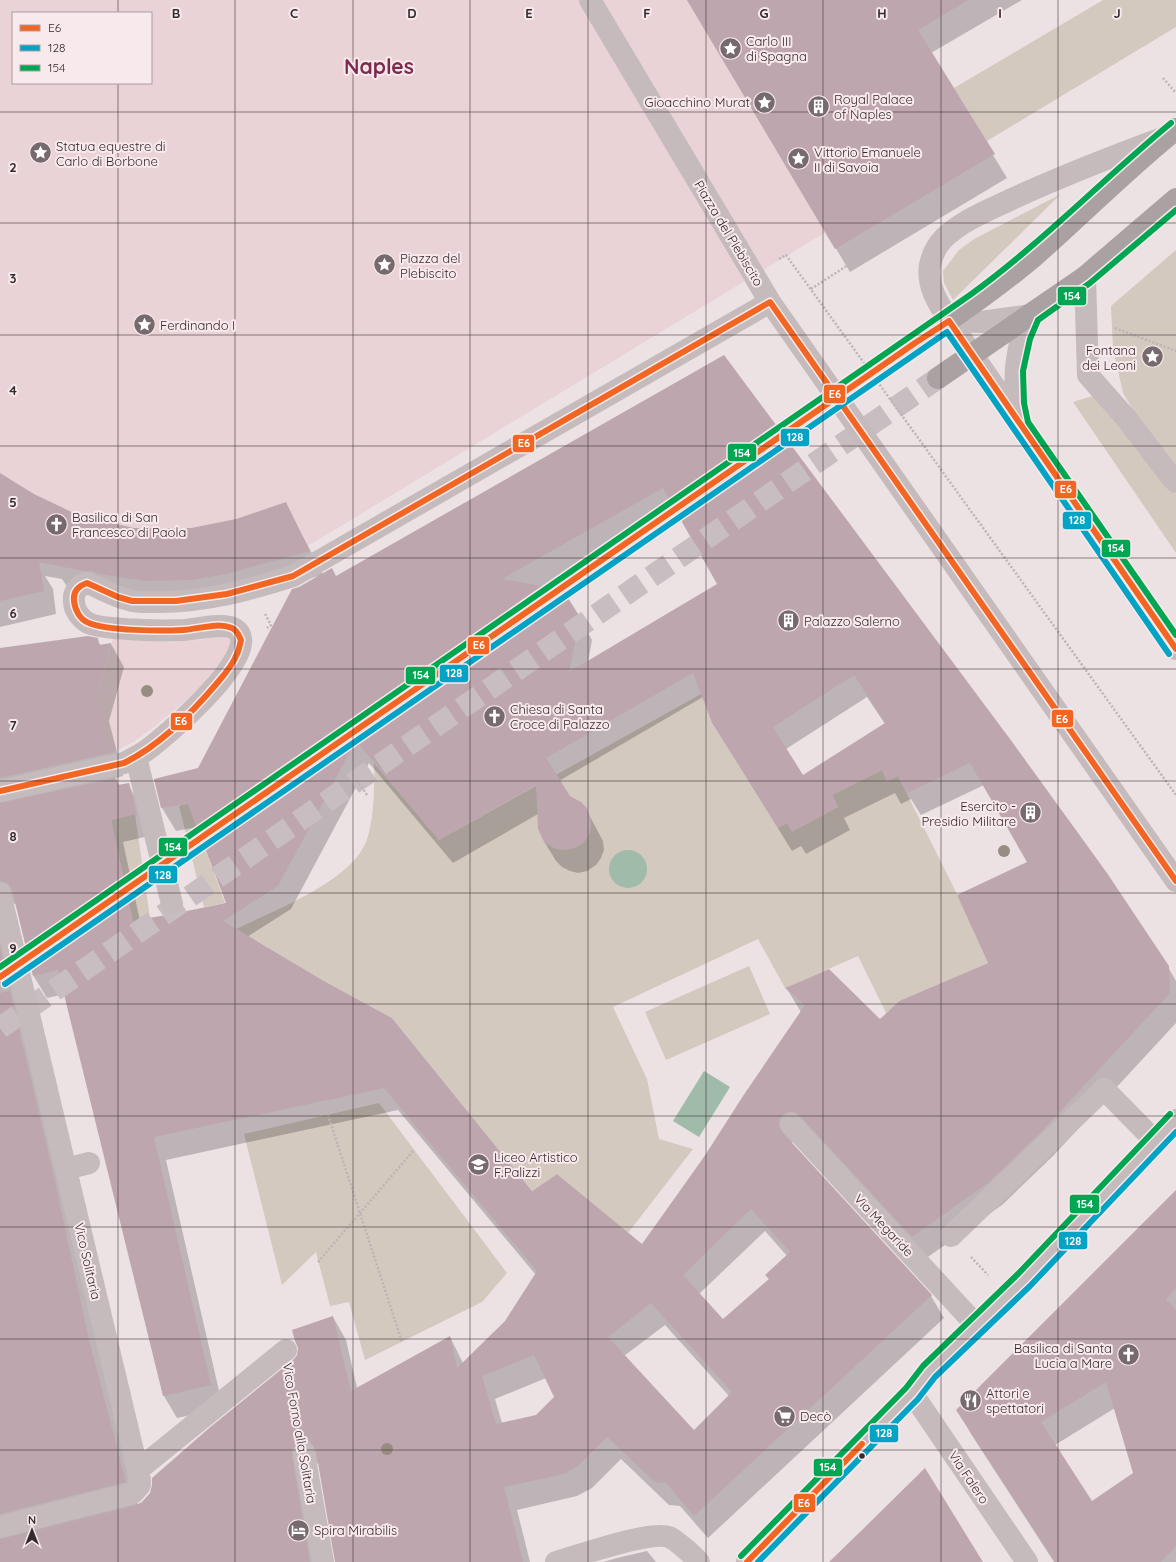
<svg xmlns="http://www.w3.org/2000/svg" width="1176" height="1562" font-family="Quicksand,sans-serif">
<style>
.green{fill:#d3c9bf;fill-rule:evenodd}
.plaza{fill:#e9d3d6;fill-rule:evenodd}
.water{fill:#a0bba9}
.shadow{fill:#0003;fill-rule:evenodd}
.building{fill:#bea6af;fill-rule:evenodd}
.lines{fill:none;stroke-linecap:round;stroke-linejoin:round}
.major-tunnel{stroke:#c8bdc0;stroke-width:22;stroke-dasharray:22 11;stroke-linecap:butt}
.path{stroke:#beb4b6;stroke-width:2.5;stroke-dasharray:2 2;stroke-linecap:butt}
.minor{stroke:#c5bbbd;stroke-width:22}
.major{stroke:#aaa1a3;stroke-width:22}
.bus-1-casing{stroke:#f8eaec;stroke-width:9}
.bus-2-casing{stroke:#f8eaec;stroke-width:9}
.bus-3-casing{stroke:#f8eaec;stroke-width:9}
.bus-1{stroke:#f26522;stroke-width:6}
.bus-2{stroke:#03a3c6;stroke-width:6}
.bus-3{stroke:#00a651;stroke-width:6}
.tree{fill:#978d81}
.grid{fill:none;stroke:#362a2e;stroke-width:1;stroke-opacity:0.55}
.bus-dot{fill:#362a2e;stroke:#f8eaec;stroke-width:1.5}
.labels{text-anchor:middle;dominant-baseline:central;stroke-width:4;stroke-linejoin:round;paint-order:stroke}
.poi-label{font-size:13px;fill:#362a2e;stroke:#f8eaec;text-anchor:start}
.street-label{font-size:13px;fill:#362a2e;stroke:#f8eaec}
.town-label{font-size:21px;font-weight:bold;fill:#7c2b4e;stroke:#f8eaec}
.grid-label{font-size:13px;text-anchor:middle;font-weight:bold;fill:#362a2e;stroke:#f8eaec;stroke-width:4;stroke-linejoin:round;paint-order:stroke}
.line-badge{stroke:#f8eaec;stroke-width:1.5}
.badge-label{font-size:11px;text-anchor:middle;font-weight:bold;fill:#fff}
</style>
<rect width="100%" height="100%" fill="#ece2e4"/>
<path class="green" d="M 1103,0 L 1176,0 L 1176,27 L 987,141 L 954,88 Z
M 1061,194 L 953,300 L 944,283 L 943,271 L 959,250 L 974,239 Z
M 1176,250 L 1176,473 L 1164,464 L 1123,393 L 1113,348 L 1111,306 Z
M 1099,394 L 1176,494 L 1176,553 L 1073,402 Z
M 701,694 L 712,723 L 778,828 L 787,823 L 792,831 L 838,807 L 832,795 L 882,770 L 887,781 L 898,776 L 956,892 L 988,963 L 899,1001 L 886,1013 L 858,956 L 785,988 L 758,939 L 613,1007 L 647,1079 L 659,1139 L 693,1149 L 628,1233 L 557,1174 L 532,1191 L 392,1018 L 324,981 L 236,929 C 273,911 350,882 366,842 C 374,821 375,785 374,763 L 439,840 ZM 587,808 C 609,860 525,865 540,811 Z
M 195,802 L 193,817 L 225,903 L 204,907 L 179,806 Z
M 135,814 L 150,918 L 136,936 L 111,820 Z
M 749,966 L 770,1014 L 666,1060 L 645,1012 Z
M 379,1103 L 507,1273 L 482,1302 L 365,1360 L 349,1302 L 330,1306 L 316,1252 L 282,1285 L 244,1134 Z"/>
<path class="plaza" d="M 0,0 L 687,0 L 826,232 L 308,546 L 286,502 L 236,519 L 191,528 L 134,528 L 78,515 L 34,494 L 0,473 ZM 13,13 L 151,13 L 151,83 L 13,83 Z
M 227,635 L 232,640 L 225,656 L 199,689 L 158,724 L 135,741 L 110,754 L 97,697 L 113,638 L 142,641 L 171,642 L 199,640 Z"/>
<path class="water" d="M609 869a19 19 0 1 1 38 0a19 19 0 1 1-38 0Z
M 704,1071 L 730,1087 L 699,1137 L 673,1121 Z"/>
<path class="shadow" d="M 687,0 L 1022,0 L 931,53 L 1007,178 L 850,272 Z
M 723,357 L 1168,967 L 1176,981 L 1176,1023 L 1053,1156 L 1002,1205 L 925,1259 L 795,1138 L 792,1143 L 931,1296 L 944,1318 L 708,1538 L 680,1506 L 669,1505 L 621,1459 L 592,1488 L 577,1496 L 517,1510 L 530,1562 L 336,1562 L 320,1464 L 315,1463 L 319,1562 L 0,1562 L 0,649 L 97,639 L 101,646 L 111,644 L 124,667 L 109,721 L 123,776 L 115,778 L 120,786 L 128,784 L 141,807 L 149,836 L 123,842 L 140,921 L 175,917 L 227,903 L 198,827 L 176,831 L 162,808 L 156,780 L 199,769 L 300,588 L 319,576 L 240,597 L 68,588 L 62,579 L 45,576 L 53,589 L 56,614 L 0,627 L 0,474 L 33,495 L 78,516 L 134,529 L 192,529 L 236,520 L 285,503 L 323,574 L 336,577 ZM 676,511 L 718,584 L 588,662 L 592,640 L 579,617 L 541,587 ZM 703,697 L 713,723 L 792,851 L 801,846 L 806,854 L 850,830 L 844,818 L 895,793 L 901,804 L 911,799 L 921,815 L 984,785 L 1028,863 L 989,963 L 880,1020 L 787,989 L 801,1012 L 704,1157 L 642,1246 L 532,1192 L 247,937 L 291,909 L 369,763 L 453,863 L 538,814 L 542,838 L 556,861 L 562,867 L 570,871 L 578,873 L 587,871 L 596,865 L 601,858 L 604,850 L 603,841 L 586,809 L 569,797 L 559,781 ZM 867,697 L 885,724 L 803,776 L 786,749 ZM 11,903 L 16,904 L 33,975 L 47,998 L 65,994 L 164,1396 L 177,1418 L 223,1408 L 166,1160 L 398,1110 L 536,1275 L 506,1322 L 463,1363 L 450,1337 L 357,1388 L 346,1340 L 333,1317 L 295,1360 L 143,1502 L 138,1505 L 102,1364 ZM 765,1231 L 787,1256 L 767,1275 L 769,1280 L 723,1320 L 699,1294 ZM 665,1325 L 729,1396 L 694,1431 L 624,1356 ZM 546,1378 L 555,1397 L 537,1416 L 502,1423 L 495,1399 Z
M 1176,1192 L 1176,1562 L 1054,1562 L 971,1434 L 958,1410 ZM 1115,1408 L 1134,1474 L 1092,1502 L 1055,1445 Z
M 647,1551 L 656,1562 L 603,1562 L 617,1558 Z"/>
<path class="building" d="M 687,0 L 968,0 L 918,30 L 995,154 L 835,249 Z
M 724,355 L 1010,739 L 1107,873 L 1169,966 L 1170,993 L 1040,1133 L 989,1182 L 912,1237 L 800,1116 L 795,1112 L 789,1112 L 782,1115 L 779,1120 L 779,1126 L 782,1132 L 932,1295 L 694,1516 L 666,1483 L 655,1482 L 607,1437 L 579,1465 L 564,1474 L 504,1487 L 523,1562 L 335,1562 L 316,1451 L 313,1445 L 309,1441 L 302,1441 L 296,1444 L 292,1449 L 292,1455 L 310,1562 L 0,1562 L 0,1539 L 136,1505 L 142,1502 L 150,1493 L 152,1485 L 152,1478 L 208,1429 L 294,1359 L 297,1355 L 298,1348 L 295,1341 L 292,1330 L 333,1316 L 351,1391 L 450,1336 L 457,1368 L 505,1321 L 537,1271 L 384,1088 L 154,1137 L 211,1385 L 163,1396 L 58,970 L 33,976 L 12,890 L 9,884 L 0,881 L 0,803 L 116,778 L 118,785 L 129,783 L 137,814 L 111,820 L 133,921 L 166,915 L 175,916 L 182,912 L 226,903 L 188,804 L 161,808 L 154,779 L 198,768 L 292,589 L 299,587 L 332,568 L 336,576 ZM 663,488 L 717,584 L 569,672 L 580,617 L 563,590 L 502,579 ZM 693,673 L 712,723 L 778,828 L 787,823 L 792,832 L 838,807 L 832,795 L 882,770 L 887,782 L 898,776 L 907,793 L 970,763 L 1027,862 L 957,895 L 988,963 L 899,1001 L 880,1019 L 829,969 L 785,988 L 805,1005 L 743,1096 L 704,1157 L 642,1244 L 557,1174 L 532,1191 L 392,1018 L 324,981 L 223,921 L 278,886 L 356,741 L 439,840 L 536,785 L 538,829 L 542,838 L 547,844 L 556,849 L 565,850 L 574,848 L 583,843 L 589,835 L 591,826 L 590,817 L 587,808 L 581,802 L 570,796 L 546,758 ZM 854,675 L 885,723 L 803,775 L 773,727 ZM 751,1209 L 790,1252 L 765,1275 L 769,1279 L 723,1319 L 683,1275 ZM 651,1303 L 732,1392 L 694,1430 L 608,1337 ZM 534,1355 L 554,1397 L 536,1415 L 496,1424 L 482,1376 Z
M 0,473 L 34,494 L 78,515 L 134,528 L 191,528 L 236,519 L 286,502 L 310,551 L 226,574 L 191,580 L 145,581 L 99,574 L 92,571 L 84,571 L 39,562 L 44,591 L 0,601 Z
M 88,636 L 98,638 L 99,645 L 111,643 L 97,697 L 110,753 L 0,778 L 0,648 Z
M 0,947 L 8,981 L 0,983 Z
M 10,991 L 53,1172 L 89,1340 L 126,1482 L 0,1514 L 0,993 Z
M 1176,1190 L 1176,1288 L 1166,1299 L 1176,1310 L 1176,1546 L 1161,1562 L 1055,1562 L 956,1410 ZM 1106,1382 L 1133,1473 L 1092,1501 L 1041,1422 Z
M 925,1468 L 983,1562 L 829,1562 L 861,1531 Z"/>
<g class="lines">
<path class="major-tunnel" d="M 0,977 L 915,343
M 0,1028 L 938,378"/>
<path class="path" d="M 1163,78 L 1176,93
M 779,259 L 786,255 L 1176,795
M 811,289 L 862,256
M 1115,328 L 1176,351
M 265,614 L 271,625 L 267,628
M 357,780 L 367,795
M 328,1115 L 402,1342
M 971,1257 L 988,1275
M 318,1262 L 414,1150
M 292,1383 L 299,1425"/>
<path class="minor" d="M 590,0 L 770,302 L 1176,881
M 1165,137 C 1113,156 1062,176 1012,199 C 989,210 963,220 944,238 C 937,245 932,255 930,265 C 926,289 942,309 954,328 L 1176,649
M 1085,277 L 1088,375 L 1126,418 L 1172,478 L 1176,482
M 949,321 L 981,322 L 1031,315
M 1020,420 C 1012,384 1014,348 1031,315
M 136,757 L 172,904
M 0,791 L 124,763 C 132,759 140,755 147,750 C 165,737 267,650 235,629 C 225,622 196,629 184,630 C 167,631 102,630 88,623 C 80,618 74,610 74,601 C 73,592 78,586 87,583 C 101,588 114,597 129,600 C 138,603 149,602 159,602 C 206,602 249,590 293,576 L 770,302
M 0,893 L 140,1480 L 140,1485 L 133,1493 L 0,1527
M 791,1124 L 977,1326
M 66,1169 L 89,1163
M 951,1236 L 1104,1089 L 1155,1141
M 912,1393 L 1027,1562
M 304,1453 L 323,1562
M 138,1470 L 286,1350
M 556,1562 C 578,1556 650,1530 669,1537 C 676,1540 694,1556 699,1562
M 747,1562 L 912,1393 L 929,1372 L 1024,1280 L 1176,1120"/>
<path class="major" d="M 915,343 C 956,316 995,289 1033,257 C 1081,215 1126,169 1176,129
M 938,378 L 1085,277 L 1176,199"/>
<defs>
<path id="bus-1" d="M 0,791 L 124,763 C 161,745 192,713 218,682 C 225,674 233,664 237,654 C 239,650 240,644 241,640 C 239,636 237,630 232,628 C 217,622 199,629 183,630 C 162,631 107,631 89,623 C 80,620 75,610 74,601 C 73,592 78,586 87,583 L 118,597 L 132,601 L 176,601 L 227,594 L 293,576 L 770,302 L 1176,881
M 0,977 L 915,343 L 949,321 L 1176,649
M 747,1562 L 862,1444"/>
<path id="bus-2" d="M 5,984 L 947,332 L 1169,654
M 758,1562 L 918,1399 L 935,1377 L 1030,1286 L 1176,1132"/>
<path id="bus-3" d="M 1176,210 L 1090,283 L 1038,320 L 1030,339 L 1023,371 L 1024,403 L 1028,422 L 1176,635
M 0,967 L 970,295 C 1042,243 1103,179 1171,123
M 741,1556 L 906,1388 L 923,1366 L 1018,1274 L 1170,1114"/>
</defs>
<use href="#bus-1" class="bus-1-casing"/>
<use href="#bus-2" class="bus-2-casing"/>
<use href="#bus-3" class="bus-3-casing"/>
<use href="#bus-1" class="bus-1"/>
<use href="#bus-2" class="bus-2"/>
<use href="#bus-3" class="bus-3"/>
</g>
<g class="tree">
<circle cx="147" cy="691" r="6"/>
<circle cx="1004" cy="851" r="6"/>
<circle cx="387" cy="1449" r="6"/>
</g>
<path class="grid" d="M 118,0 L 118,13M 235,0 L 235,1562M 353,0 L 353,1562M 470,0 L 470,1562M 588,0 L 588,1562M 706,0 L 706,1562M 823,0 L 823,1562M 941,0 L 941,1562M 1058,0 L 1058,1562M 118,83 L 118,1562M 0,112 L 1176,112M 0,223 L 1176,223M 0,335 L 1176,335M 0,446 L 1176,446M 0,558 L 1176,558M 0,669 L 1176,669M 0,781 L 1176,781M 0,893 L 1176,893M 0,1004 L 1176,1004M 0,1116 L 1176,1116M 0,1227 L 1176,1227M 0,1339 L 1176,1339M 0,1450 L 1176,1450"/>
<defs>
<symbol id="sight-disc" viewBox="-11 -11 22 22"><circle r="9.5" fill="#766a6e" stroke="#f8eaec"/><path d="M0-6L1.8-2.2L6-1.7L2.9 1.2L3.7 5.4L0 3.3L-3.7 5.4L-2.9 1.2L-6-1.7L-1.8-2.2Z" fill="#fff"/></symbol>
<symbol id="building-disc" viewBox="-11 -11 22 22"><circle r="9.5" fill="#766a6e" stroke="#f8eaec"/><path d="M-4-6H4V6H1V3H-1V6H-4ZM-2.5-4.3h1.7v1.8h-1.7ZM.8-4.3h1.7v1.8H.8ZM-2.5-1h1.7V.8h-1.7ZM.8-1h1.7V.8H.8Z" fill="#fff"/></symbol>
<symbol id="church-disc" viewBox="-11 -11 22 22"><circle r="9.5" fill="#766a6e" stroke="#f8eaec"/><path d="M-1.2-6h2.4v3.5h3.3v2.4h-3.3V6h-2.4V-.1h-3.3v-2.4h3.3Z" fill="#fff"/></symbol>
<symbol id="school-disc" viewBox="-11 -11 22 22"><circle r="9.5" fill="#766a6e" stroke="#f8eaec"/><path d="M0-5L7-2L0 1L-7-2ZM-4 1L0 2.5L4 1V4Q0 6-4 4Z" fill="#fff"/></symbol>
<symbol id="restaurant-disc" viewBox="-11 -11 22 22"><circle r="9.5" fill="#766a6e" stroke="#f8eaec"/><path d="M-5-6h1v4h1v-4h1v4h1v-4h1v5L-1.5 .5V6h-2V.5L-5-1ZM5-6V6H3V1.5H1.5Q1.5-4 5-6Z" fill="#fff"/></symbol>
<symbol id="supermarket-disc" viewBox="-11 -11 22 22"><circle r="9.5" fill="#766a6e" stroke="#f8eaec"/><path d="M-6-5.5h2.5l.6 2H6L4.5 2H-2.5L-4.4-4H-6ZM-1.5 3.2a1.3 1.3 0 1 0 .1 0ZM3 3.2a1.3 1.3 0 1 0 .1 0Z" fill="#fff"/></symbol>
<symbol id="hotel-disc" viewBox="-11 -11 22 22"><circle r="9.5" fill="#766a6e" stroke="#f8eaec"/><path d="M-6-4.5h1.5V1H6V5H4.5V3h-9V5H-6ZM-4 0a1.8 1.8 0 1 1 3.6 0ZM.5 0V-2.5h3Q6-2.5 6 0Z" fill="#fff"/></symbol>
</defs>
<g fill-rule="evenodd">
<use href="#sight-disc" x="718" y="36" width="25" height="25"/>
<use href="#sight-disc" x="752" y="90" width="25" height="25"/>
<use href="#building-disc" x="806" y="94" width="25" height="25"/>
<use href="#sight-disc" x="28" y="140" width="25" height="25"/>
<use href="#sight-disc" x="786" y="146" width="25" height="25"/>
<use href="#sight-disc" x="372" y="252" width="25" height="25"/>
<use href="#sight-disc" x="132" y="312" width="25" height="25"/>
<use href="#sight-disc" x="1140" y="344" width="25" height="25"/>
<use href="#church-disc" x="44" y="512" width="25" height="25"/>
<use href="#building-disc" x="776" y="608" width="25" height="25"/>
<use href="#church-disc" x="482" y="704" width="25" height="25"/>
<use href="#building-disc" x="1018" y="800" width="25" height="25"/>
<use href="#school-disc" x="466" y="1152" width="25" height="25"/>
<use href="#church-disc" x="1116" y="1342" width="25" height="25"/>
<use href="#restaurant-disc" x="958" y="1388" width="25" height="25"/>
<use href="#supermarket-disc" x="772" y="1404" width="25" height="25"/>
<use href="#hotel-disc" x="286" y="1518" width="25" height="25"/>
</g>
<circle class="bus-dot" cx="862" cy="1456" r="3.5"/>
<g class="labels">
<g class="poi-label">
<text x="746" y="41">Carlo III<tspan x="746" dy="15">di Spagna</tspan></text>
<text x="834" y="99">Royal Palace<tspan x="834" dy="15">of Naples</tspan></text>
<text x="750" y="102" text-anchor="end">Gioacchino Murat</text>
<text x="56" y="146">Statua equestre di<tspan x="56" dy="15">Carlo di Borbone</tspan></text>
<text x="814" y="152">Vittorio Emanuele<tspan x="814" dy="15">II di Savoia</tspan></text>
<text x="400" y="258">Piazza del<tspan x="400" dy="15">Plebiscito</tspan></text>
<text x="160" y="325">Ferdinando I</text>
<text x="1136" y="350" text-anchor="end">Fontana<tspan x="1136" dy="15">dei Leoni</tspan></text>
<text x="72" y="517">Basilica di San<tspan x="72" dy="15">Francesco di Paola</tspan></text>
<text x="804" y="621">Palazzo Salerno</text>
<text x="510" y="709">Chiesa di Santa<tspan x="510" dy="15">Croce di Palazzo</tspan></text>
<text x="1016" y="806" text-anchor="end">Esercito -<tspan x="1016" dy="15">Presidio Militare</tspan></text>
<text x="494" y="1157">Liceo Artistico<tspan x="494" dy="15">F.Palizzi</tspan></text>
<text x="1112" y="1348" text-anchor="end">Basilica di Santa<tspan x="1112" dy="15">Lucia a Mare</tspan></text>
<text x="986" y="1393">Attori e<tspan x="986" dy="15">spettatori</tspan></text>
<text x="800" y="1416">Decò</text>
<text x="314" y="1530">Spira Mirabilis</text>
</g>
<g class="street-label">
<text transform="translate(729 233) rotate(59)">Piazza del Plebiscito</text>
<text transform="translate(884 1225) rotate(47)">Via Megaride</text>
<text transform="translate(88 1261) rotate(77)">Vico Solitaria</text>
<text transform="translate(300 1433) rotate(80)">Vico Forno alla Solitaria</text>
<text transform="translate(969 1477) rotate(56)">Via Falero</text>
</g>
<g class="town-label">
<text x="379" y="66">Naples</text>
</g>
</g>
<g class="grid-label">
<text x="176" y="18">B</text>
<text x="294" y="18">C</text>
<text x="412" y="18">D</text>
<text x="529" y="18">E</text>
<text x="647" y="18">F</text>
<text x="764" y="18">G</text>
<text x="882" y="18">H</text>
<text x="1000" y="18">I</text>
<text x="1117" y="18">J</text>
<text x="13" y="172">2</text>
<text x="13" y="283">3</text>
<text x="13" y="395">4</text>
<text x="13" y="507">5</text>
<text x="13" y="618">6</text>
<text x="13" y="730">7</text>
<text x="13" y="841">8</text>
<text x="13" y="953">9</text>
</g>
<g class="line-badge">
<rect x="1057" y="286" width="30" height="20" rx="4" fill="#00a651"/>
<rect x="823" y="384" width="23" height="20" rx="4" fill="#f26522"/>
<rect x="780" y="428" width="30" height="19" rx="4" fill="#03a3c6"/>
<rect x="512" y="434" width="23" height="19" rx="4" fill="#f26522"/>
<rect x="727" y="443" width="30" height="19" rx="4" fill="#00a651"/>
<rect x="1054" y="480" width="23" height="19" rx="4" fill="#f26522"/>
<rect x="1062" y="511" width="30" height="19" rx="4" fill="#03a3c6"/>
<rect x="1101" y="539" width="30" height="19" rx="4" fill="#00a651"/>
<rect x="467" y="636" width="23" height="19" rx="4" fill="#f26522"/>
<rect x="439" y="664" width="30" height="19" rx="4" fill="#03a3c6"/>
<rect x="405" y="666" width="31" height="19" rx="4" fill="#00a651"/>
<rect x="1051" y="709" width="23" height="19" rx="4" fill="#f26522"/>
<rect x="170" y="712" width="23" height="19" rx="4" fill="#f26522"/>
<rect x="158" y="837" width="30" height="20" rx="4" fill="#00a651"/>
<rect x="148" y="865" width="30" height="19" rx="4" fill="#03a3c6"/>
<rect x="1069" y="1194" width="31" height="20" rx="4" fill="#00a651"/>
<rect x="1058" y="1231" width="30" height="19" rx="4" fill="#03a3c6"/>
<rect x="869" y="1424" width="30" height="19" rx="4" fill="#03a3c6"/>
<rect x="813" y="1458" width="30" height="19" rx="4" fill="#00a651"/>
<rect x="793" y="1493" width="23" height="20" rx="4" fill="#f26522"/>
</g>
<g class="badge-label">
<text x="1072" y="300">154</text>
<text x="835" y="398">E6</text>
<text x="795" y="441">128</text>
<text x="524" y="447">E6</text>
<text x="742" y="457">154</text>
<text x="1066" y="493">E6</text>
<text x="1077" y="524">128</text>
<text x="1116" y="552">154</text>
<text x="479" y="649">E6</text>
<text x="454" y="677">128</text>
<text x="421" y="679">154</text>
<text x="1062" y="723">E6</text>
<text x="181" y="725">E6</text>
<text x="173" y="851">154</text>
<text x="163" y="879">128</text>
<text x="1085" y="1208">154</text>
<text x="1073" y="1245">128</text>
<text x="884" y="1437">128</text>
<text x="828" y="1471">154</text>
<text x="804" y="1507">E6</text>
</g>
<rect x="12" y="12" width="140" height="72" fill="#f8eaec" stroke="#aa9da0"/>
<rect x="20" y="25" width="20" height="6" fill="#f26522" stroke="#aa9da0"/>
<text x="48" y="32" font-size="12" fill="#362a2e">E6</text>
<rect x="20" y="45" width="20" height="6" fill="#03a3c6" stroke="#aa9da0"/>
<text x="48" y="52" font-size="12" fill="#362a2e">128</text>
<rect x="20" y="65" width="20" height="6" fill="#00a651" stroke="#aa9da0"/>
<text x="48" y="72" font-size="12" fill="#362a2e">154</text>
<g transform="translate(32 1530)" stroke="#f8eaec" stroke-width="3" paint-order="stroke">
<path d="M0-3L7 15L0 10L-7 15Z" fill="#362a2e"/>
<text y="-6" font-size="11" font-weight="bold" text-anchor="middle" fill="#362a2e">N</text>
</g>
</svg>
